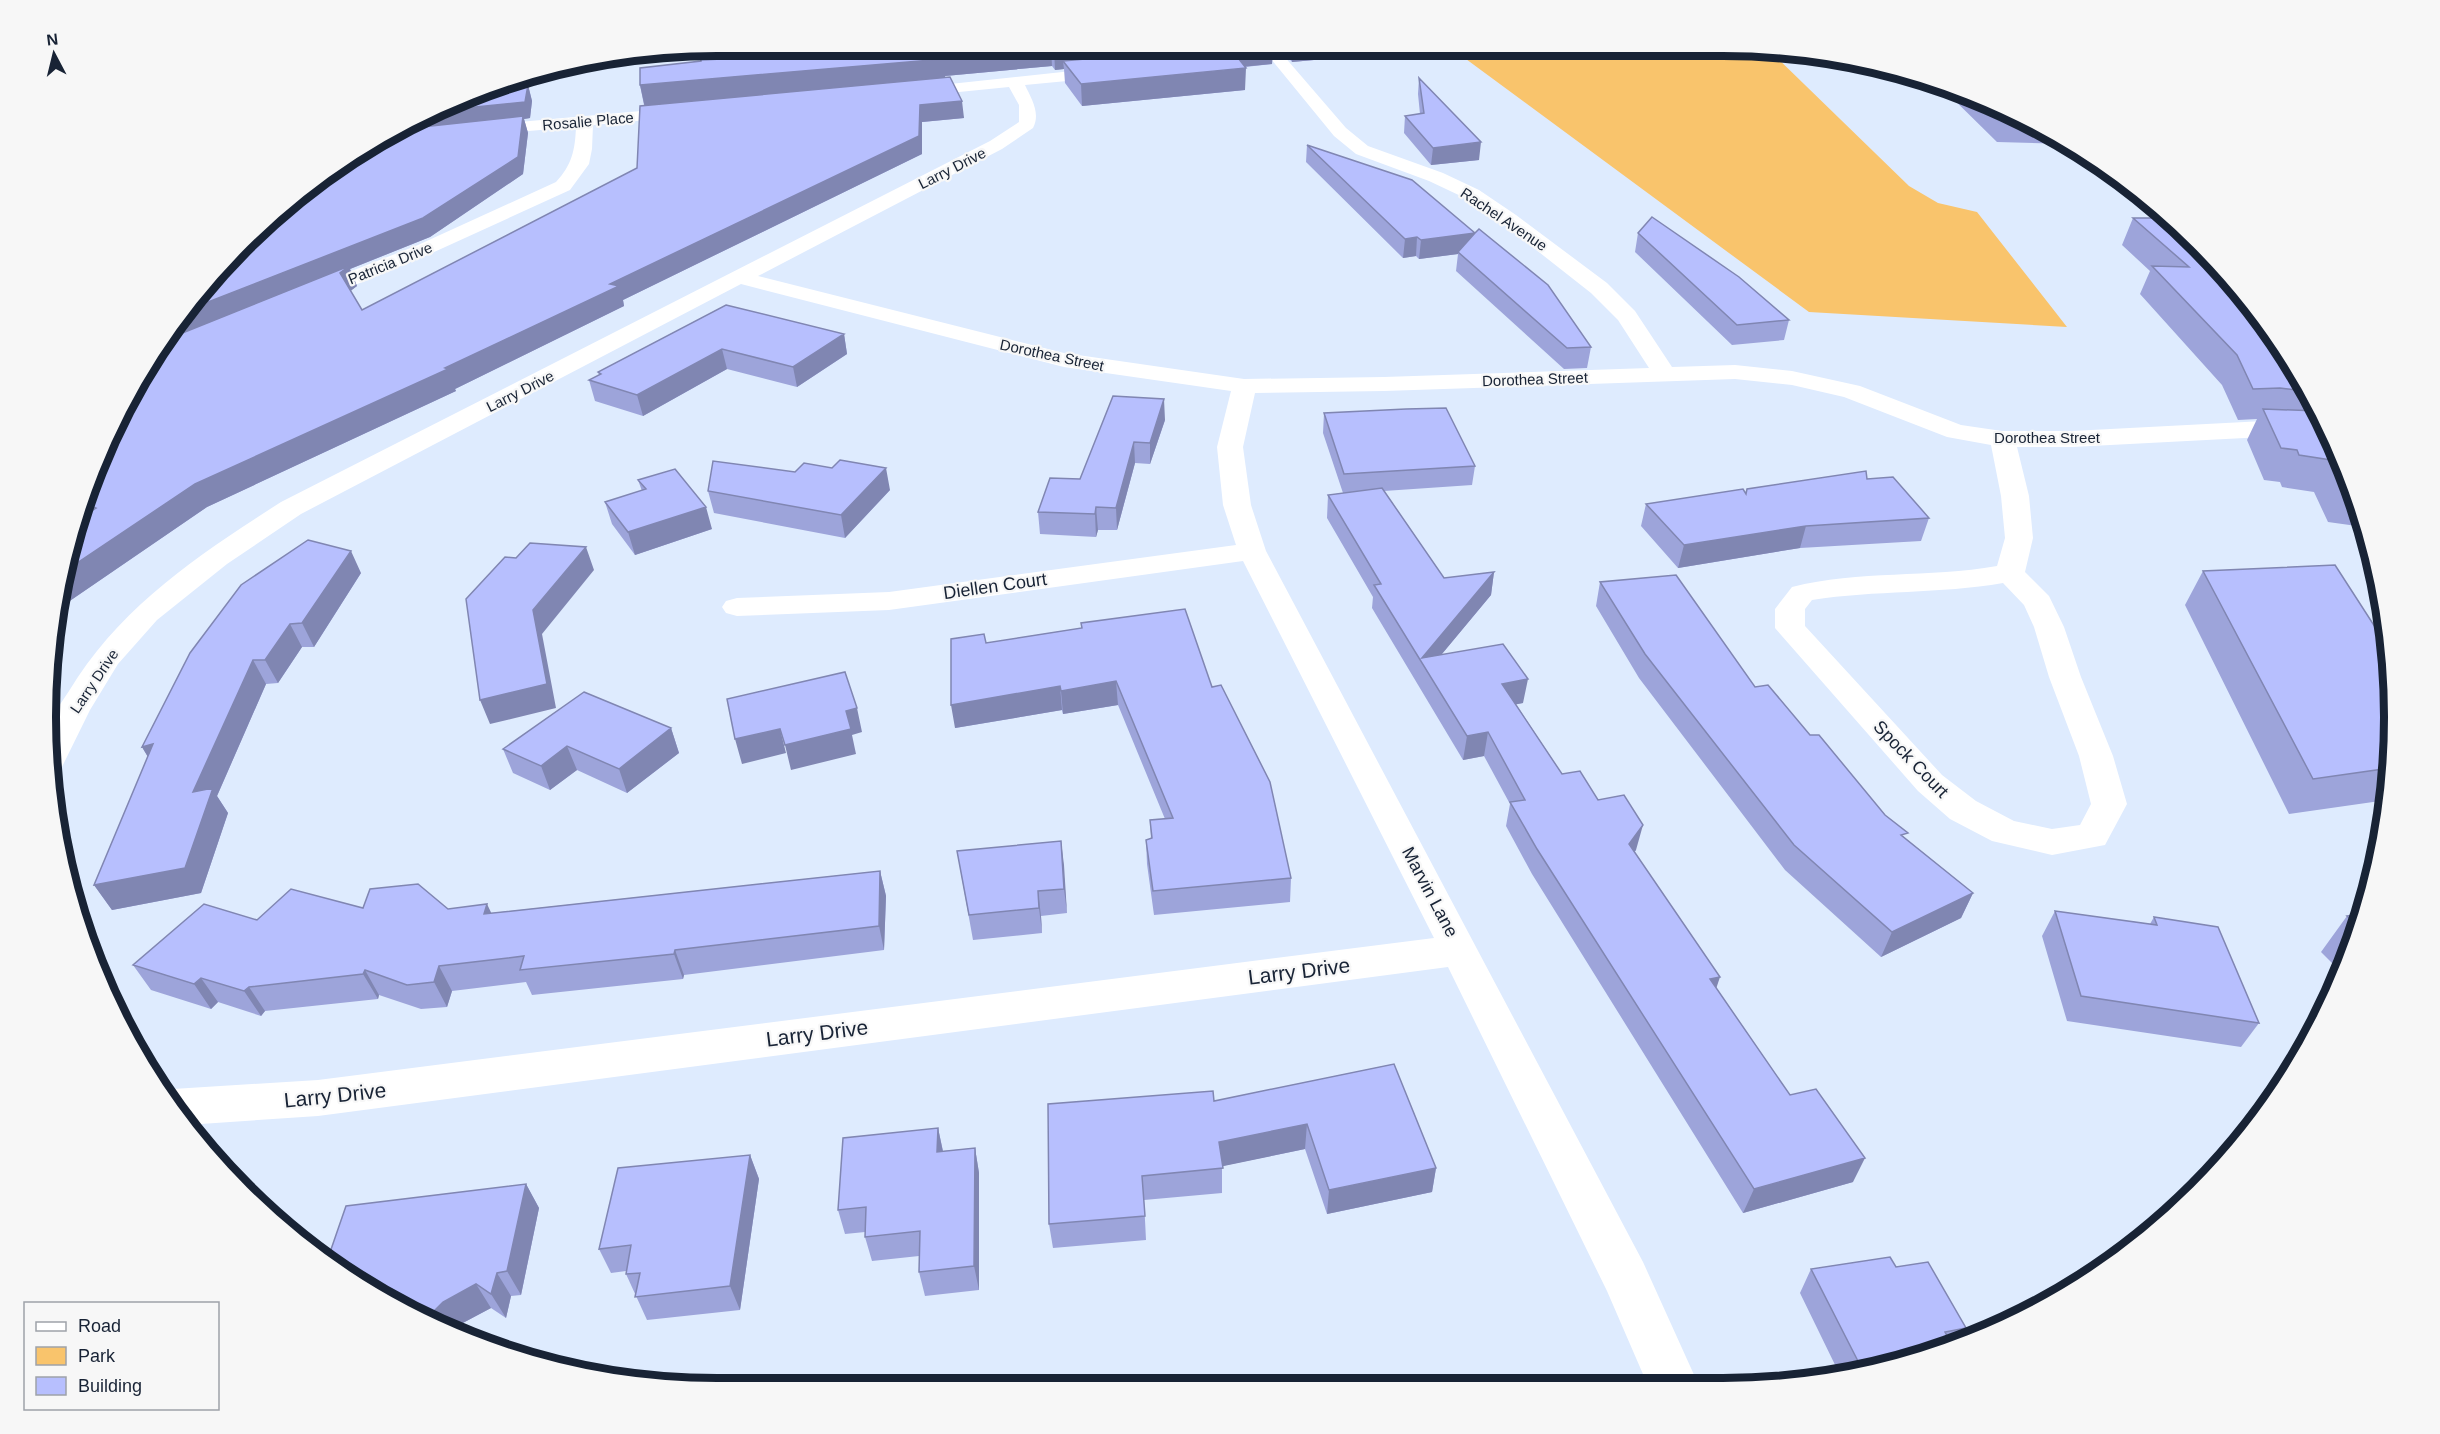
<svg xmlns="http://www.w3.org/2000/svg" width="2440" height="1434" font-family="Helvetica,sans-serif">
<style>
.green{fill:#f9c46c}
.water{fill:#db93ee;stroke:#a071b6;stroke-width:1.5}
.lines{fill:none;stroke-linecap:round;stroke-linejoin:round}
.minor{fill:#fff;fill-rule:evenodd}
.wall{fill:#9da4da}
.shaded-wall{fill:#8086b2}
.building{fill:#b7bffe;stroke:#8086b2;stroke-width:1.5}
.labels{text-anchor:middle;dominant-baseline:central;stroke-width:4.5;stroke-linejoin:round;paint-order:stroke}
.far-street-label{font-size:15px;fill:#182335;stroke:#f7f7f7}
.street-label{font-size:18px;fill:#182335;stroke:#f7f7f7}
.near-street-label{font-size:21px;fill:#182335;stroke:#f7f7f7}
.rim{fill:none;stroke:#182335;stroke-width:8}
</style>
<rect width="100%" height="100%" fill="#deebfe"/>
<path class="green" d="M 1765,46 L 1909,186 L 1938,203 L 1977,212 L 2067,327 L 1809,312 L 1451,48 Z"/>
<path class="water" d="M 1518,47 L 1666,47 L 1655,51 L 1613,53 Z"/>
<g class="lines">
<path class="minor" d="M 1262,48 L 1277,48 L 1346,128 L 1368,146 L 1443,173 L 1479,190 L 1516,215 L 1607,283 L 1635,311 L 1672,367 L 1735,365 L 1792,371 L 1860,386 L 1961,425 L 2002,431 L 2072,431 L 2264,421 L 2326,427 L 2334,442 L 2264,437 L 2072,447 L 2017,447 L 2029,496 L 2033,538 L 2025,572 L 2049,596 L 2064,627 L 2081,677 L 2113,756 L 2127,804 L 2105,845 L 2052,855 L 1992,841 L 1950,819 L 1918,791 L 1775,628 L 1775,609 L 1792,587 C 1859,570 1929,578 1997,566 L 2005,538 L 2001,496 L 1991,445 L 1947,437 L 1844,397 L 1792,385 L 1735,379 L 1384,391 L 1255,393 L 1243,447 L 1251,505 L 1266,551 L 1643,1262 L 1700,1388 L 1649,1388 L 1607,1291 L 1448,967 L 318,1116 L 186,1125 L 163,1092 L 173,1089 L 318,1080 L 1434,938 L 1243,561 L 889,610 L 737,616 L 726,613 L 722,607 L 726,601 L 737,598 L 889,592 L 1236,545 L 1223,505 L 1217,447 L 1231,391 L 1064,367 L 741,284 L 301,514 L 227,564 L 157,620 L 118,664 L 90,710 L 59,773 L 48,776 C 47,762 45,745 47,731 C 50,717 62,702 69,691 C 120,606 200,554 281,502 L 990,141 L 1019,122 L 1019,105 L 1009,87 L 909,97 L 903,95 L 901,92 L 903,89 L 1109,67 L 1117,72 L 1109,77 L 1025,85 C 1031,98 1041,113 1033,128 L 1002,149 L 758,276 L 1064,353 L 1244,379 L 1384,377 L 1649,368 L 1618,320 L 1591,293 L 1502,223 L 1465,198 L 1429,181 L 1356,154 L 1334,136 ZM 2003,583 L 2024,605 L 2034,627 L 2049,677 L 2079,756 L 2091,804 L 2080,825 L 2052,829 L 2014,821 L 1976,801 L 1942,775 L 1805,626 L 1805,609 L 1812,600 C 1875,590 1940,594 2003,583 Z
M 685,107 L 691,108 L 693,112 L 691,116 L 593,125 L 592,149 L 589,164 L 570,190 L 432,253 L 319,300 L 311,301 L 303,300 L 300,295 L 303,290 L 418,245 L 556,182 C 572,165 575,150 576,127 L 482,135 L 476,134 L 473,130 L 476,126 Z"/>
</g>
<path class="wall" d="M 1273,48 L 1272,64 L 1245,67 L 1245,90 L 1082,106 L 1065,83 L 1064,69 L 1055,70 L 1052,66 L 945,76 L 964,118 L 922,122 L 922,154 L 623,300 L 624,306 L 455,389 L 456,391 L 207,507 L 58,609 L 80,518 L 78,517 L 114,420 L 528,85 L 532,101 L 530,118 L 524,119 L 528,133 L 523,174 L 430,237 L 350,269 L 357,286 L 350,291 L 362,310 L 637,168 L 644,105 L 640,85 L 701,61 L 700,51 Z
M 1280,48 L 1432,48 L 1432,50 L 1380,52 L 1380,54 L 1292,62 Z
M 1889,71 L 1932,79 L 1894,78 Z
M 1419,78 L 1479,160 L 1431,165 L 1404,133 L 1405,116 L 1420,114 L 1418,94 Z
M 1934,80 L 1939,81 L 2067,144 L 1997,142 Z
M 1307,145 L 1412,180 L 1591,347 L 1587,368 L 1564,369 L 1456,271 L 1458,254 L 1419,259 L 1416,256 L 1403,258 L 1306,162 Z
M 2133,218 L 2282,343 L 2344,460 L 2364,527 L 2328,522 L 2314,492 L 2282,487 L 2280,482 L 2264,480 L 2247,440 L 2257,419 L 2238,420 L 2222,385 L 2140,294 L 2150,271 L 2122,245 Z
M 1638,233 L 1789,320 L 1784,340 L 1732,345 L 1635,252 Z
M 726,305 L 844,334 L 847,354 L 797,387 L 727,369 L 643,416 L 595,401 L 589,380 L 599,375 L 598,372 Z
M 1324,413 L 1475,466 L 1472,485 L 1384,491 L 1444,578 L 1494,572 L 1491,595 L 1441,655 L 1523,703 L 1516,704 L 1562,774 L 1598,800 L 1636,850 L 1634,852 L 1716,988 L 1790,1095 L 1853,1182 L 1743,1213 L 1532,874 L 1506,826 L 1510,804 L 1484,756 L 1463,760 L 1372,608 L 1373,597 L 1327,518 L 1328,495 L 1343,493 L 1323,433 Z
M 1165,420 L 1150,464 L 1135,463 L 1117,530 L 1098,530 L 1096,537 L 1040,534 L 1038,512 L 1080,479 Z
M 832,468 L 890,490 L 845,538 L 714,513 L 708,491 L 795,472 Z
M 1867,479 L 1929,518 L 1921,541 L 1800,548 L 1678,568 L 1641,526 L 1646,504 L 1746,493 L 1747,489 Z
M 638,480 L 712,529 L 635,555 L 612,524 L 605,502 L 642,491 Z
M 2203,571 L 2395,717 L 2387,800 L 2289,814 L 2185,605 Z
M 361,573 L 314,647 L 302,647 L 278,683 L 266,684 L 217,796 L 228,813 L 201,893 L 112,910 L 94,885 L 148,757 L 142,747 L 241,585 Z
M 1600,582 L 1755,687 L 1810,735 L 1905,838 L 1973,893 L 1961,918 L 1881,957 L 1785,870 L 1639,678 L 1596,606 Z
M 1081,623 L 1212,687 L 1291,878 L 1290,902 L 1154,915 L 1147,864 L 1146,840 L 1151,839 L 1150,820 L 1165,819 L 1118,705 L 1063,714 L 1062,710 L 955,728 L 986,643 L 1081,628 Z
M 671,728 L 679,753 L 627,793 L 577,770 L 550,790 L 513,773 L 503,749 Z
M 1061,841 L 1067,913 L 1041,916 L 1042,933 L 973,940 L 957,851 Z
M 880,871 L 886,896 L 884,950 L 684,975 L 683,979 L 532,995 L 526,982 L 452,991 L 447,1007 L 421,1009 L 379,995 L 378,999 L 265,1011 L 261,1016 L 218,1002 L 211,1009 L 151,990 L 133,965 L 257,920 L 363,908 L 448,909 L 491,913 Z
M 2055,911 L 2150,924 L 2154,917 L 2259,1023 L 2241,1047 L 2067,1021 L 2042,936 Z
M 2362,914 L 2344,975 L 2321,952 L 2347,916 Z
M 1394,1064 L 1436,1168 L 1432,1192 L 1327,1214 L 1305,1149 L 1222,1166 L 1222,1193 L 1144,1200 L 1146,1240 L 1053,1248 L 1049,1224 L 1214,1101 Z
M 938,1128 L 943,1151 L 975,1148 L 979,1173 L 979,1290 L 925,1296 L 919,1272 L 919,1256 L 872,1261 L 865,1237 L 865,1232 L 845,1234 L 838,1210 Z
M 750,1155 L 759,1179 L 740,1310 L 647,1320 L 626,1274 L 626,1271 L 611,1273 L 599,1249 Z
M 526,1184 L 539,1208 L 521,1295 L 511,1296 L 506,1318 L 491,1308 L 459,1325 L 454,1330 Z
M 1896,1267 L 1966,1328 L 1955,1346 L 1939,1353 L 1839,1373 L 1800,1293 L 1811,1269 Z"/>
<path class="shaded-wall" d="M 1273,48 L 1272,64 L 1230,68 L 1230,49 Z
M 1293,48 L 1380,48 L 1380,54 L 1292,62 Z
M 1001,49 L 1051,49 L 1052,66 L 945,76 L 945,80 L 645,108 L 640,85 Z
M 1054,49 L 1124,49 L 1125,64 L 1063,61 L 1064,69 L 1055,70 Z
M 1246,68 L 1245,90 L 1082,106 L 1081,84 Z
M 528,85 L 532,101 L 530,118 L 524,119 L 528,133 L 523,174 L 430,237 L 350,269 L 357,286 L 348,293 L 158,343 L 185,311 L 389,133 L 419,114 L 426,112 Z
M 962,101 L 964,118 L 922,122 L 922,154 L 623,300 L 624,306 L 455,389 L 456,391 L 207,507 L 58,609 L 54,614 L 62,573 L 195,484 L 445,368 L 610,284 L 920,105 Z
M 1481,142 L 1479,160 L 1431,165 L 1433,148 Z
M 1475,233 L 1458,252 L 1458,254 L 1419,259 L 1421,240 Z
M 1417,237 L 1416,256 L 1403,258 L 1405,239 Z
M 844,334 L 847,354 L 797,387 L 793,367 Z
M 722,349 L 727,369 L 643,416 L 637,395 Z
M 1164,399 L 1165,420 L 1150,464 L 1150,443 Z
M 1134,442 L 1135,463 L 1117,530 L 1116,508 Z
M 886,468 L 890,490 L 845,538 L 841,515 Z
M 706,507 L 712,529 L 635,555 L 628,532 Z
M 1096,507 L 1098,530 L 1096,537 L 1095,514 Z
M 1806,526 L 1800,548 L 1678,568 L 1684,545 Z
M 586,547 L 594,570 L 542,634 L 556,708 L 490,724 L 480,700 L 533,610 Z
M 351,551 L 361,573 L 314,647 L 302,623 Z
M 1494,572 L 1491,595 L 1427,672 L 1422,658 Z
M 290,624 L 302,647 L 278,683 L 265,660 Z
M 253,660 L 266,684 L 217,796 L 228,813 L 201,893 L 112,910 L 94,885 L 193,792 Z
M 1528,679 L 1523,703 L 1498,708 L 1502,684 Z
M 1116,681 L 1118,705 L 1063,714 L 1061,691 Z
M 1060,686 L 1062,710 L 955,728 L 951,705 Z
M 857,708 L 862,732 L 852,735 L 856,754 L 791,770 L 785,745 L 846,711 Z
M 671,728 L 679,753 L 627,793 L 619,769 Z
M 780,729 L 786,753 L 742,764 L 735,739 Z
M 1488,732 L 1484,756 L 1463,760 L 1467,736 Z
M 153,744 L 157,772 L 142,747 Z
M 567,746 L 577,770 L 550,790 L 541,766 Z
M 1643,825 L 1636,850 L 1622,868 L 1629,844 Z
M 1061,841 L 1064,865 L 1067,913 L 1064,889 Z
M 880,871 L 886,896 L 884,950 L 879,926 Z
M 1038,891 L 1041,916 L 1042,933 L 1039,908 Z
M 1973,893 L 1961,918 L 1881,957 L 1892,932 Z
M 487,904 L 499,929 L 484,914 Z
M 675,950 L 684,975 L 683,979 L 674,954 Z
M 439,966 L 452,991 L 447,1007 L 434,982 Z
M 365,970 L 379,995 L 378,999 L 363,974 Z
M 1720,977 L 1712,1001 L 1710,979 Z
M 201,978 L 218,1002 L 211,1009 L 194,984 Z
M 249,987 L 265,1011 L 261,1016 L 244,991 Z
M 1307,1124 L 1305,1149 L 1219,1167 L 1219,1142 Z
M 938,1128 L 943,1152 L 937,1152 Z
M 975,1148 L 979,1173 L 979,1290 L 974,1266 Z
M 750,1155 L 759,1179 L 740,1310 L 730,1286 Z
M 1865,1158 L 1853,1182 L 1743,1213 L 1754,1189 Z
M 1436,1168 L 1432,1192 L 1327,1214 L 1329,1190 Z
M 526,1184 L 539,1208 L 521,1295 L 507,1271 Z
M 497,1273 L 511,1296 L 506,1318 L 491,1294 Z
M 476,1284 L 491,1308 L 459,1325 L 454,1330 L 428,1317 L 443,1302 Z"/>
<path class="building" d="M 1001,49 L 941,55 L 943,59 L 640,85 L 640,68 L 701,61 L 700,51 Z
M 1134,49 L 1231,49 L 1246,68 L 1081,84 L 1063,61 L 1129,55 L 1134,51 Z
M 950,77 L 962,101 L 920,105 L 919,136 L 610,284 L 619,286 L 445,368 L 448,369 L 195,484 L 62,573 L 68,543 L 76,521 L 96,508 L 83,502 L 114,420 L 160,342 L 349,266 L 340,273 L 362,310 L 637,168 L 640,106 Z
M 1419,78 L 1481,142 L 1433,148 L 1405,116 L 1424,113 Z
M 528,85 L 525,102 L 426,112 L 483,88 Z
M 1994,108 L 2015,118 L 2005,118 Z
M 523,116 L 518,157 L 423,218 L 185,311 L 242,242 L 308,184 L 394,130 Z
M 1307,145 L 1412,180 L 1475,233 L 1479,229 L 1548,285 L 1591,347 L 1567,348 L 1458,252 L 1475,233 L 1421,240 L 1417,237 L 1405,239 Z
M 1652,217 L 1739,277 L 1789,320 L 1737,325 L 1638,233 Z
M 2133,218 L 2170,218 L 2198,242 L 2282,343 L 2307,391 L 2280,388 L 2253,389 L 2237,355 L 2152,266 L 2189,267 Z
M 726,305 L 844,334 L 793,367 L 722,349 L 637,395 L 589,380 L 601,374 L 598,372 Z
M 1113,396 L 1164,399 L 1150,443 L 1134,442 L 1116,508 L 1096,507 L 1095,514 L 1038,512 L 1050,478 L 1080,479 Z
M 1446,408 L 1475,466 L 1344,474 L 1324,413 L 1406,409 Z
M 2263,409 L 2318,411 L 2344,460 L 2353,490 L 2346,489 L 2331,460 L 2299,455 L 2297,450 L 2281,448 Z
M 840,460 L 886,468 L 841,515 L 708,491 L 713,461 L 795,472 L 804,463 L 832,468 Z
M 675,469 L 706,507 L 628,532 L 605,502 L 646,489 L 638,480 Z
M 1866,471 L 1867,479 L 1893,477 L 1929,518 L 1806,526 L 1684,545 L 1646,504 L 1743,489 L 1746,494 L 1747,489 Z
M 1382,488 L 1444,578 L 1494,572 L 1422,658 L 1503,644 L 1528,679 L 1502,684 L 1562,774 L 1580,771 L 1598,800 L 1624,795 L 1643,825 L 1629,844 L 1720,977 L 1710,979 L 1790,1095 L 1816,1089 L 1865,1158 L 1754,1189 L 1537,849 L 1510,802 L 1525,800 L 1488,732 L 1467,736 L 1374,585 L 1381,584 L 1328,495 Z
M 308,540 L 351,551 L 302,623 L 290,624 L 265,660 L 253,660 L 193,792 L 213,788 L 185,868 L 94,885 L 153,744 L 142,747 L 190,653 L 241,585 Z
M 530,543 L 586,547 L 533,610 L 547,684 L 480,700 L 466,599 L 505,557 L 516,558 Z
M 2335,565 L 2388,647 L 2395,717 L 2390,768 L 2313,779 L 2203,571 Z
M 1676,575 L 1755,687 L 1768,685 L 1810,735 L 1819,735 L 1885,815 L 1908,833 L 1901,835 L 1973,893 L 1892,932 L 1794,845 L 1645,654 L 1600,582 Z
M 1185,609 L 1212,687 L 1221,685 L 1270,782 L 1291,878 L 1153,891 L 1146,840 L 1152,838 L 1150,820 L 1173,818 L 1116,681 L 1061,691 L 1060,686 L 951,705 L 951,639 L 984,634 L 986,643 L 1082,628 L 1081,623 Z
M 845,672 L 857,708 L 846,711 L 851,729 L 785,745 L 780,729 L 735,739 L 727,699 Z
M 584,692 L 671,728 L 619,769 L 567,746 L 541,766 L 503,749 Z
M 1061,841 L 1064,889 L 1038,891 L 1039,908 L 969,915 L 957,851 Z
M 880,871 L 879,926 L 675,950 L 674,954 L 520,970 L 524,956 L 439,966 L 434,982 L 407,985 L 365,970 L 363,974 L 249,987 L 244,991 L 201,978 L 194,984 L 133,965 L 204,904 L 257,920 L 291,889 L 363,908 L 370,889 L 418,884 L 448,909 L 487,904 L 484,914 Z
M 2055,911 L 2157,925 L 2154,917 L 2218,927 L 2259,1023 L 2081,996 Z
M 2362,914 L 2358,926 L 2347,916 Z
M 1394,1064 L 1436,1168 L 1329,1190 L 1307,1124 L 1219,1142 L 1223,1168 L 1142,1176 L 1145,1216 L 1049,1224 L 1048,1104 L 1213,1091 L 1214,1101 Z
M 938,1128 L 937,1152 L 975,1148 L 974,1266 L 919,1272 L 920,1231 L 865,1237 L 866,1207 L 838,1210 L 843,1138 Z
M 750,1155 L 730,1286 L 635,1297 L 640,1273 L 626,1274 L 631,1245 L 599,1249 L 618,1168 Z
M 526,1184 L 507,1271 L 497,1273 L 491,1294 L 476,1284 L 443,1302 L 428,1317 L 344,1276 L 327,1261 L 346,1206 Z
M 1890,1257 L 1896,1267 L 1928,1262 L 1966,1328 L 1945,1332 L 1953,1347 L 1939,1353 L 1862,1369 L 1811,1269 Z
M 1487,1383 L 1490,1388 L 1480,1388 Z"/>
<g class="labels">
<g class="far-street-label">
<text transform="translate(588 121) rotate(-5)">Rosalie Place</text>
<text transform="translate(952 168) rotate(-27)">Larry Drive</text>
<text transform="translate(1504 219) rotate(34)">Rachel Avenue</text>
<text transform="translate(390 263) rotate(-22)">Patricia Drive</text>
<text transform="translate(1052 355) rotate(12)">Dorothea Street</text>
<text transform="translate(1535 379) rotate(-2)">Dorothea Street</text>
<text transform="translate(520 391) rotate(-27)">Larry Drive</text>
<text x="2047" y="437">Dorothea Street</text>
<text transform="translate(94 681) rotate(-56)">Larry Drive</text>
</g>
<g class="street-label">
<text transform="translate(995 586) rotate(-8)">Diellen Court</text>
<text transform="translate(1911 759) rotate(46)">Spock Court</text>
<text transform="translate(1430 892) rotate(62)">Marvin Lane</text>
</g>
<g class="near-street-label">
<text transform="translate(1299 971) rotate(-7)">Larry Drive</text>
<text transform="translate(817 1033) rotate(-7)">Larry Drive</text>
<text transform="translate(335 1095) rotate(-6)">Larry Drive</text>
</g>
</g>
<path d="M0 0H2440V1434H0ZM717 56H1723A661 661 0 0 1 2384 717V717A661 661 0 0 1 1723 1378H717A661 661 0 0 1 56 717V717A661 661 0 0 1 717 56Z" fill="#f7f7f7" fill-rule="evenodd"/>
<path class="rim" d="M717 56H1723A661 661 0 0 1 2384 717V717A661 661 0 0 1 1723 1378H717A661 661 0 0 1 56 717V717A661 661 0 0 1 717 56Z"/>
<rect x="24" y="1302" width="195" height="108" fill="#f7f7f7" stroke="#9ea2a9" stroke-width="1.5"/>
<rect x="36" y="1322" width="30" height="9" fill="#ffffff" stroke="#9ea2a9" stroke-width="1.5"/>
<text x="78" y="1332" font-size="18" fill="#182335">Road</text>
<rect x="36" y="1347" width="30" height="18" fill="#f9c46c" stroke="#9ea2a9" stroke-width="1.5"/>
<text x="78" y="1362" font-size="18" fill="#182335">Park</text>
<rect x="36" y="1377" width="30" height="18" fill="#b7bffe" stroke="#9ea2a9" stroke-width="1.5"/>
<text x="78" y="1392" font-size="18" fill="#182335">Building</text>
<g transform="translate(54 54) rotate(353)" stroke="#f7f7f7" stroke-width="4.5" paint-order="stroke">
<path d="M0-4.5L10 22L0 15L-10 22Z" fill="#182335"/>
<text y="-9" font-size="16" font-weight="bold" text-anchor="middle" fill="#182335">N</text>
</g>
</svg>
